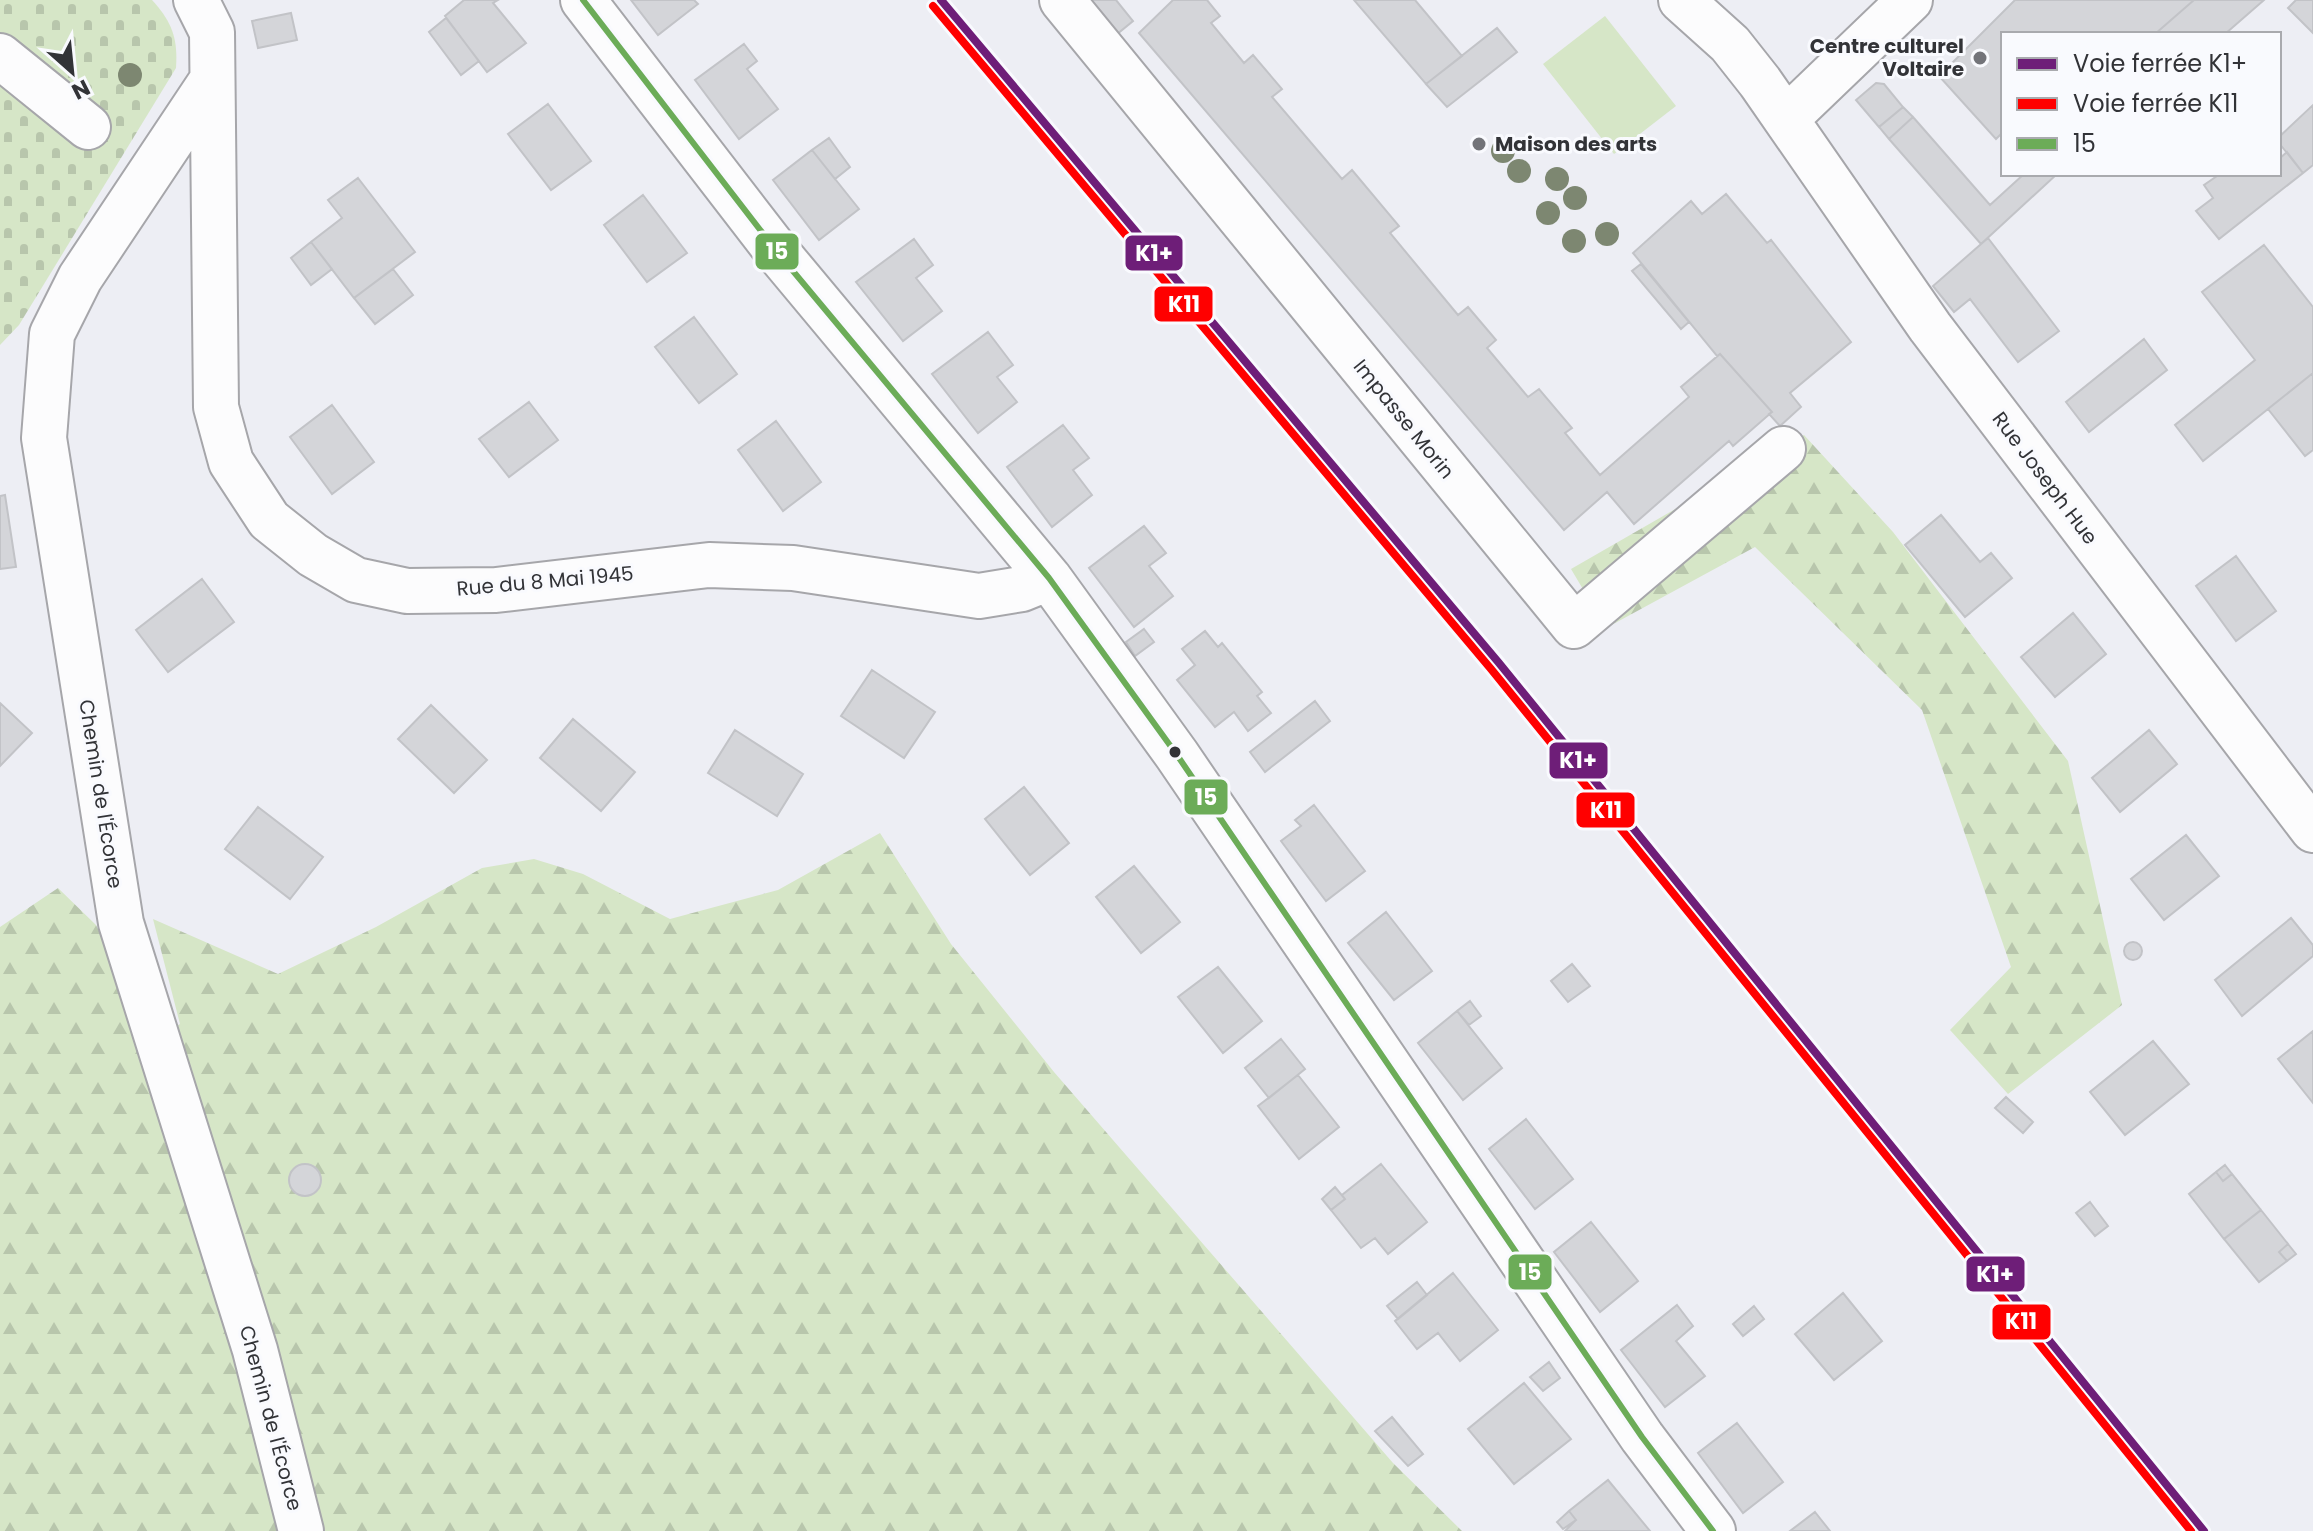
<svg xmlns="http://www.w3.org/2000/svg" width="2313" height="1531" font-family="Poppins,sans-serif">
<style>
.grass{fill:#d6e6c7}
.forest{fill:url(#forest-firs)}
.cemetery{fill:url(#cemetery-stones)}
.building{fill:#d4d5d9;stroke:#c2c3c7;stroke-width:2}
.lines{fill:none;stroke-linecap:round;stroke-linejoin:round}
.minor-casing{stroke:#a6a6aa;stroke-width:48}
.minor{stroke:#fcfcfd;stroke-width:44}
.bus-1-casing{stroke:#f9fafe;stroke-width:12}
.bus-1{stroke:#6cac58;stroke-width:6}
.rail-1-casing{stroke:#f9fafe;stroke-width:14}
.rail-2-casing{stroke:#f9fafe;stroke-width:14}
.rail-1{stroke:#6e1e78;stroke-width:8}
.rail-2{stroke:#f00;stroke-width:8}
.tree{fill:#7d8771}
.poi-dot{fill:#737479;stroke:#f9fafe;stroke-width:3}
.bus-dot{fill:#323337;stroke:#f9fafe;stroke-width:3}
.labels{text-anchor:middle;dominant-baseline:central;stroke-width:6;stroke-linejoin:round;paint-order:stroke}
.poi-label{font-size:20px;font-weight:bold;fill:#323337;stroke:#f9fafe;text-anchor:end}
.street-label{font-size:20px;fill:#323337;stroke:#f9fafe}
.line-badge{stroke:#f9fafe;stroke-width:3}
.badge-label{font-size:22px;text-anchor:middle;font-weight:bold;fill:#fff}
</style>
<defs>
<pattern id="forest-firs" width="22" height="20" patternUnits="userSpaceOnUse" patternTransform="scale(2)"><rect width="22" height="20" fill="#d6e6c7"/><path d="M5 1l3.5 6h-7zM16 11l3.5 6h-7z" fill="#b8c6ac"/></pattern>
<pattern id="cemetery-stones" width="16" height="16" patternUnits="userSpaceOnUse" patternTransform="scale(2)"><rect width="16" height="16" fill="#d6e6c7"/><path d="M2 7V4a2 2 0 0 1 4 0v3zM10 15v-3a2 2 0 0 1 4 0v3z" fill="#b8c6ac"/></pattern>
</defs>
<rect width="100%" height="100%" fill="#edeef4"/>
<path class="grass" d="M 1605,16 L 1676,106 L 1614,154 L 1543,64 Z"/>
<path class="forest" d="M 1804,435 L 1893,532 L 2068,761 L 2122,1005 L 2008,1094 L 1950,1030 L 2011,967 L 1922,710 L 1755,547 L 1606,628 L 1571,569 Z
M 880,833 L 951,944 L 1054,1072 L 1393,1463 L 1462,1531 L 0,1531 L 0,927 L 58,888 L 96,925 L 154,1040 L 180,1024 L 153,919 L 278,974 L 376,927 L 482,868 L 534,859 L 583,874 L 670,919 L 778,890 Z"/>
<path class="cemetery" d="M 0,0 L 152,0 C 172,22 178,38 176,68 L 19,325 L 0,345 Z"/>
<path class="building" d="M 464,0 L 498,0 L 493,3 L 526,43 L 487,72 L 445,16 Z
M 631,0 L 694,0 L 698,4 L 658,35 Z
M 1079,0 L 1116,0 L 1133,21 L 1111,39 Z
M 1173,0 L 1207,0 L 1220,16 L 1211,23 L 1244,63 L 1253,55 L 1282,89 L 1272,97 L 1342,179 L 1352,170 L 1399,226 L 1390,233 L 1458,315 L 1468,307 L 1496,340 L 1487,348 L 1528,397 L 1539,389 L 1572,428 L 1565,433 L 1600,475 L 1689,397 L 1681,387 L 1720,354 L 1772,412 L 1733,446 L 1729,441 L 1634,524 L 1607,492 L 1564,530 L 1139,33 Z
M 1354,0 L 1415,0 L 1462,56 L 1426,84 Z
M 2015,0 L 2194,0 L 2155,34 L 2003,34 L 2003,132 L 1996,139 L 1939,76 Z
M 2194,0 L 2264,0 L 2225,34 L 2155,34 Z
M 2296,0 L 2313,0 L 2313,33 L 2288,8 Z
M 291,13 L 297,40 L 258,48 L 252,21 Z
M 446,18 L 479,61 L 461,75 L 429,32 Z
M 1497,28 L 1517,52 L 1447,107 L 1426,84 Z
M 744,44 L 757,61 L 747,69 L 778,109 L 739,139 L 695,80 Z
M 1876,83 L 1884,84 L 1903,107 L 1879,127 L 1856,100 Z
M 548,104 L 591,161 L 551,190 L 508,134 Z
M 2313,105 L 2313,165 L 2303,173 L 2279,143 L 2279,137 Z
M 1903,107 L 1913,117 L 1889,139 L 1879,127 Z
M 1913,117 L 1990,205 L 2024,174 L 2057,174 L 1981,244 L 1889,139 Z
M 829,138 L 850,167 L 835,179 L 812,150 Z
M 812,150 L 859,209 L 819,240 L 773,180 Z
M 2287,152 L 2303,173 L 2219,239 L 2196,211 L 2213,198 L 2204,185 L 2220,174 L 2279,174 L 2279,159 Z
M 358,178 L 415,252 L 354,298 L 311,242 L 342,218 L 328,200 Z
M 1726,194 L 1767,243 L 1771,240 L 1851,342 L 1790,393 L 1801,407 L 1780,426 L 1769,414 L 1772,412 L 1720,354 L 1717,356 L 1633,253 L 1691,201 L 1702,214 Z
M 643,195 L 687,253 L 647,282 L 604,225 Z
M 1988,238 L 2059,331 L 2018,362 L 1970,299 L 1954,312 L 1933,286 Z
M 914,239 L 933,265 L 916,278 L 942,311 L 903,341 L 856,282 Z
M 311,242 L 332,269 L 311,285 L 291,258 Z
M 2264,245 L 2313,307 L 2313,373 L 2203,461 L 2175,425 L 2255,360 L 2202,292 Z
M 1641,264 L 1689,322 L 1681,329 L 1632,271 Z
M 393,269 L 413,295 L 375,324 L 354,298 Z
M 694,317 L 737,374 L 699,403 L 655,347 Z
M 988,332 L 1013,365 L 997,377 L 1017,402 L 978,433 L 932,374 Z
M 2144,339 L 2167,370 L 2089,432 L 2066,402 Z
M 2313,373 L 2313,450 L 2305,456 L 2268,409 Z
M 529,402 L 558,440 L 509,477 L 479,439 Z
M 332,405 L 374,462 L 332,494 L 290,437 Z
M 776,421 L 821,482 L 783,511 L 738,450 Z
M 1063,425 L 1089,458 L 1073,470 L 1092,495 L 1052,527 L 1007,467 Z
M 5,495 L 16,567 L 0,569 L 0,496 Z
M 1941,515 L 1980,562 L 1991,553 L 2012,578 L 1965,617 L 1905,545 Z
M 1144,526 L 1166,553 L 1149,566 L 1173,596 L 1134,627 L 1089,568 Z
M 2236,556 L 2276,611 L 2236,641 L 2196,586 Z
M 202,579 L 234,622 L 168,672 L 136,630 Z
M 2073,613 L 2106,654 L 2055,697 L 2021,657 Z
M 1144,629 L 1154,642 L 1135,656 L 1126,642 Z
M 1205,631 L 1218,647 L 1222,643 L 1262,692 L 1257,696 L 1271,713 L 1248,731 L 1234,712 L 1215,727 L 1177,680 L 1195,665 L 1182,649 Z
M 872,670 L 935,712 L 904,758 L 841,716 Z
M 1315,701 L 1330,721 L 1265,772 L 1250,752 Z
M 0,703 L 32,733 L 0,766 Z
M 431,705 L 487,760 L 454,793 L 398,739 Z
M 573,719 L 635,772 L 601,811 L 540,758 Z
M 735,730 L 803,774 L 777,816 L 708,773 Z
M 2149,730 L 2177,764 L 2120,812 L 2092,778 Z
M 1024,787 L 1069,843 L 1030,875 L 985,819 Z
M 1314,805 L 1365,871 L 1326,901 L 1281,841 L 1301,826 L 1295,820 Z
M 258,807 L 323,857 L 290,899 L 225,849 Z
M 2186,835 L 2219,876 L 2164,920 L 2131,879 Z
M 1134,866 L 1180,922 L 1141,953 L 1096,897 Z
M 1386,912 L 1432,971 L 1394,1000 L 1348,943 Z
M 2291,918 L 2313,945 L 2313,956 L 2242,1016 L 2215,980 Z
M2124 951a9 9 0 1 1 18 0a9 9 0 1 1-18 0Z
M 1572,964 L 1590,986 L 1568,1002 L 1551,981 Z
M 1218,967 L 1262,1021 L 1223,1053 L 1178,997 Z
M 1470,1001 L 1481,1016 L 1469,1025 L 1457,1011 Z
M 1457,1011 L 1502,1068 L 1463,1100 L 1418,1043 Z
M 2313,1031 L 2313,1103 L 2278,1059 Z
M 1281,1039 L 1305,1069 L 1269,1098 L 1245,1068 Z
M 2153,1041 L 2189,1084 L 2125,1135 L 2090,1092 Z
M 1298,1075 L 1339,1127 L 1299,1159 L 1258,1106 Z
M 2006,1097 L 2033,1122 L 2023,1133 L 1995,1108 Z
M 1526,1119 L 1573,1179 L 1535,1209 L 1489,1149 Z
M289 1180a16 16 0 1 1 32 0a16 16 0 1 1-32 0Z
M 1381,1164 L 1427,1222 L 1388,1254 L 1375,1238 L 1361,1248 L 1331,1210 L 1345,1199 L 1342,1195 Z
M 2225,1165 L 2232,1174 L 2223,1181 L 2216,1172 Z
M 2216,1172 L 2223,1181 L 2232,1174 L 2261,1210 L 2224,1239 L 2189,1194 Z
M 1335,1187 L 1345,1199 L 1331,1210 L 1322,1199 Z
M 2090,1202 L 2108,1226 L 2095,1236 L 2076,1213 Z
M 2261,1210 L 2288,1244 L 2279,1252 L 2287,1261 L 2259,1282 L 2224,1239 Z
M 1591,1222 L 1638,1281 L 1600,1312 L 1554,1252 Z
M 2288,1244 L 2296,1254 L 2287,1261 L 2279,1252 Z
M 1453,1273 L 1498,1330 L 1460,1361 L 1438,1333 L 1417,1349 L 1395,1321 Z
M 1417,1282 L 1427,1295 L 1398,1319 L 1387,1306 Z
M 1843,1293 L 1882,1341 L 1834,1380 L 1795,1334 Z
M 1677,1305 L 1693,1326 L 1676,1341 L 1705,1376 L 1665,1407 L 1621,1350 Z
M 1754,1306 L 1764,1319 L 1743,1336 L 1733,1324 Z
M 1549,1362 L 1560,1378 L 1543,1391 L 1530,1377 Z
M 1524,1383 L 1571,1439 L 1514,1484 L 1468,1429 Z
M 1392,1417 L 1423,1454 L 1408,1466 L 1375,1431 Z
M 1737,1423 L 1783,1482 L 1743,1513 L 1698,1453 Z
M 1608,1480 L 1650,1531 L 1565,1531 L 1576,1520 L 1569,1511 Z
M 1569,1511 L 1576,1520 L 1563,1529 L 1557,1522 Z
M 1815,1512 L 1830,1531 L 1790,1531 Z"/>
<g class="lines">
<defs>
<path id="minor" d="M 196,0 L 212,32 L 216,407 L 231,462 L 269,520 L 313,555 L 356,580 L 407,591 L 496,590 L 709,565 L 793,568 L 979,596 L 1022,589 L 1049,578
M 583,0 L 778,253 L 1049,578 L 1177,755 L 1642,1437 L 1713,1531
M 1062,0 L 1574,626 L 1783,449
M 1681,0 L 1730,44 L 1760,82 L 1930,327 L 2313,830
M 0,56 L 88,127
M 212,80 L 80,278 L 52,334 L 44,438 L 121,923 L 255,1350 L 301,1531
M 1786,119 L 1910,0"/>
</defs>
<use href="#minor" class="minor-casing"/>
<use href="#minor" class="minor"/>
<defs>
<path id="bus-1" d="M 583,0 L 778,253 L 1049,578 L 1177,755 L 1642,1437 L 1713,1531"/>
</defs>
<use href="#bus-1" class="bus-1-casing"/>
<use href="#bus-1" class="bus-1"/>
<defs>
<path id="rail-1" d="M 941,0 L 1499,663 L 2204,1531"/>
<path id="rail-2" d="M 933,6 L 1491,669 L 2191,1531"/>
</defs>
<use href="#rail-1" class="rail-1-casing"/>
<use href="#rail-2" class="rail-2-casing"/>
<use href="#rail-1" class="rail-1"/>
<use href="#rail-2" class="rail-2"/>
</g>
<g class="tree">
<circle cx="130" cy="75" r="12"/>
<circle cx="1503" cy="151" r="12"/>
<circle cx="1519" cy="171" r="12"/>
<circle cx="1557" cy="179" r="12"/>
<circle cx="1575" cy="198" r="12"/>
<circle cx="1548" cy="213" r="12"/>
<circle cx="1607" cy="234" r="12"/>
<circle cx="1574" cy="241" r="12"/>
</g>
<g class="poi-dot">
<circle cx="1980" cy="58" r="8"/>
<circle cx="1479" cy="144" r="8"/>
</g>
<circle class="bus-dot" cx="1175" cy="752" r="7"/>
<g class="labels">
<g class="poi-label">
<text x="1964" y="46">Centre culturel<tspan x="1964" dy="23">Voltaire</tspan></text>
<text x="1495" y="144" text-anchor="start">Maison des arts</text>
</g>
<g class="street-label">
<text transform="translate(1404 419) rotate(51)">Impasse Morin</text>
<text transform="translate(2045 478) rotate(53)">Rue Joseph Hue</text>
<text transform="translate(545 581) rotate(-5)">Rue du 8 Mai 1945</text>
<text transform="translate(101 794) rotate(81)">Chemin de l'Écorce</text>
<text transform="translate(271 1418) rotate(75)">Chemin de l'Écorce</text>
</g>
</g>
<g class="line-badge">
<rect x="754" y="232" width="46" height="39" rx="8" fill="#6cac58"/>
<rect x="1124" y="234" width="60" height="38" rx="8" fill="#6e1e78"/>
<rect x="1153" y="285" width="61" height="38" rx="8" fill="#f00"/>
<rect x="1548" y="741" width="61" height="39" rx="8" fill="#6e1e78"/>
<rect x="1183" y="778" width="46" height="38" rx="8" fill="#6cac58"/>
<rect x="1575" y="791" width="61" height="38" rx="8" fill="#f00"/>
<rect x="1507" y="1253" width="46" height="38" rx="8" fill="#6cac58"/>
<rect x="1965" y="1255" width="61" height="38" rx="8" fill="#6e1e78"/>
<rect x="1991" y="1303" width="61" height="38" rx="8" fill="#f00"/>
</g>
<g class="badge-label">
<text x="777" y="259">15</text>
<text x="1154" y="261">K1+</text>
<text x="1184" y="312">K11</text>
<text x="1578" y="768">K1+</text>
<text x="1206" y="805">15</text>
<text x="1606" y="818">K11</text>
<text x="1530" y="1280">15</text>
<text x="1995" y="1282">K1+</text>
<text x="2021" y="1329">K11</text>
</g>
<rect x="2001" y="32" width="280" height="144" fill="#f9fafe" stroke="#a9aaae" stroke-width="2"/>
<rect x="2017" y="58" width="40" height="12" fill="#6e1e78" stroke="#a9aaae" stroke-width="2"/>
<text x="2073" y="72" font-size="24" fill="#323337">Voie ferrée K1+</text>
<rect x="2017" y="98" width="40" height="12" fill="#ff0000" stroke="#a9aaae" stroke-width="2"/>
<text x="2073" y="112" font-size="24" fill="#323337">Voie ferrée K11</text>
<rect x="2017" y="138" width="40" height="12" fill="#6cac58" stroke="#a9aaae" stroke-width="2"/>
<text x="2073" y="152" font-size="24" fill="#323337">15</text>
<g transform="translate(72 72) rotate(153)" stroke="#f9fafe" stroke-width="6" paint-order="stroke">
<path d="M0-6L14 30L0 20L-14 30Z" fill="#323337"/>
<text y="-12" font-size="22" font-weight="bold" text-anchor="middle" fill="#323337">N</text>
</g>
</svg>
